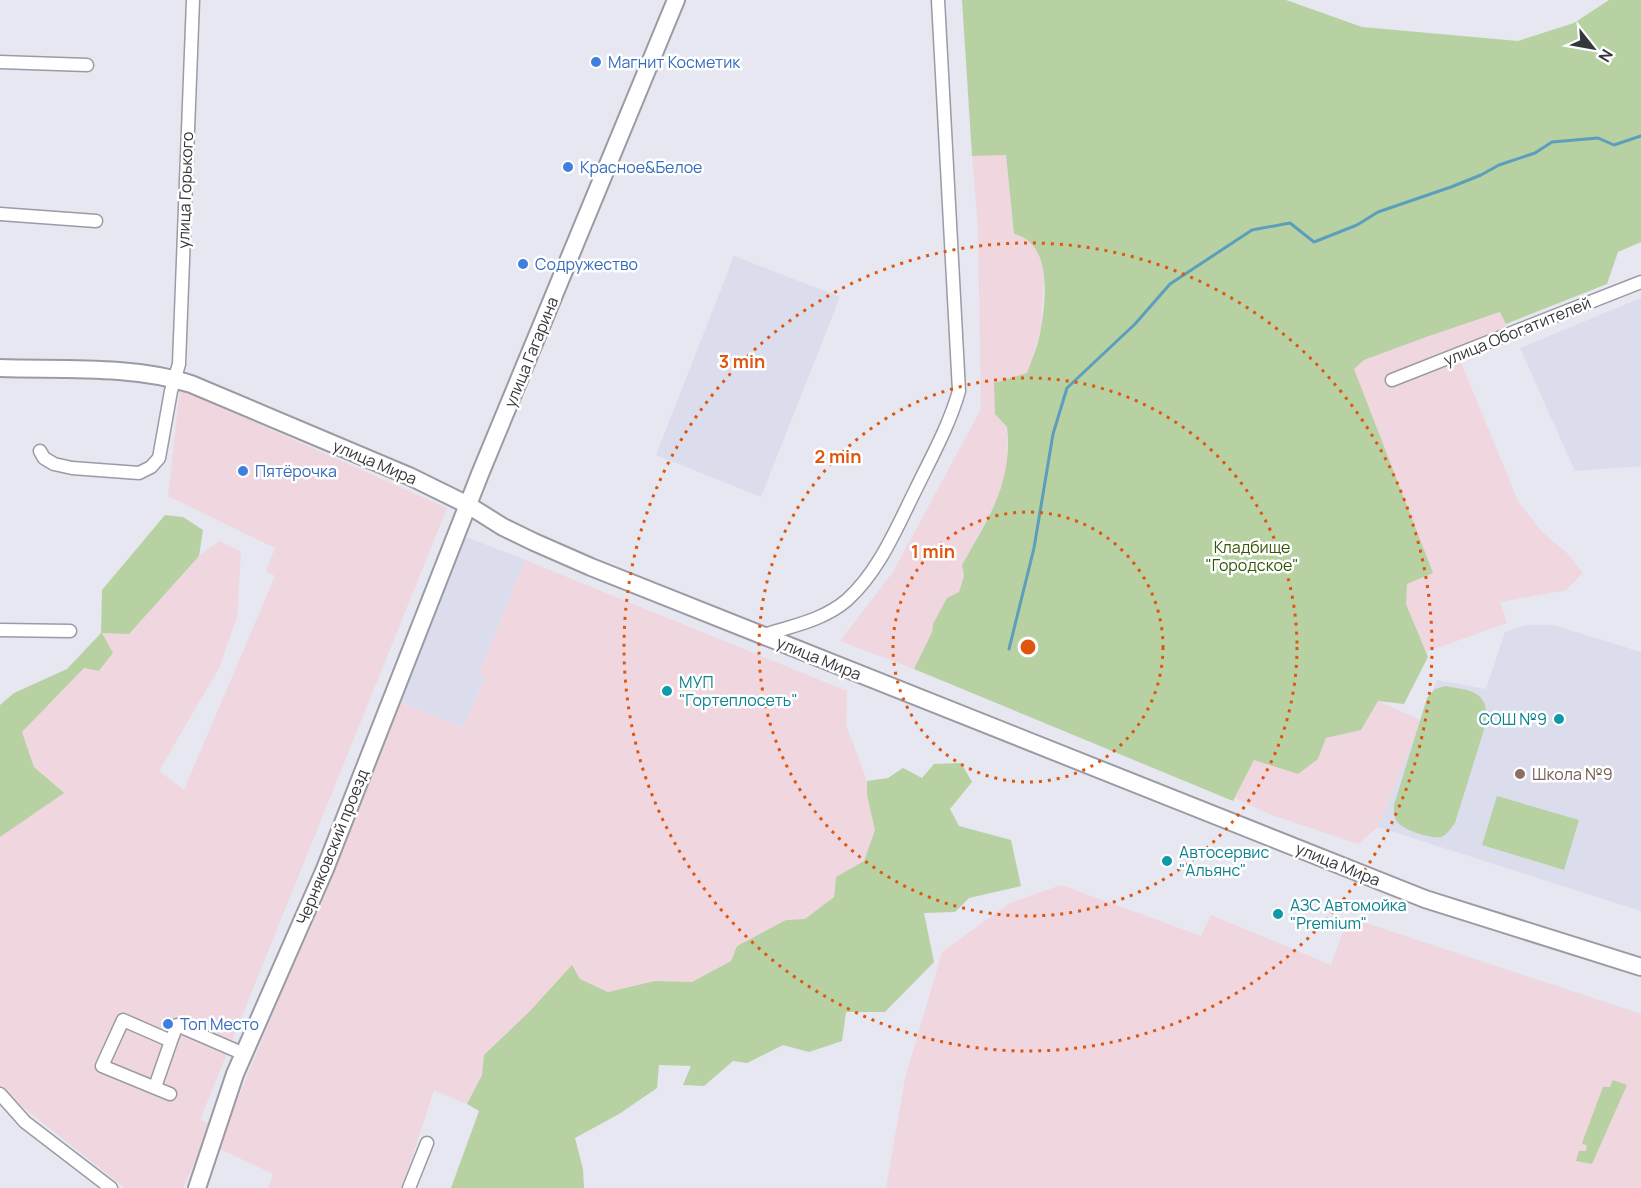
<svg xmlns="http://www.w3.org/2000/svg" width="1641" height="1188" font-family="Manrope,sans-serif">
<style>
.built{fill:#dbdded}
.industrial{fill:#f0d6de}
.green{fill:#b7d1a3}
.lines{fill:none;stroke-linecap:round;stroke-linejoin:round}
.stream{stroke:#5c9ebc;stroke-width:3}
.street-casing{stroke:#9a9ba4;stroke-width:15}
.secondary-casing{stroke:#9a9ba4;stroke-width:20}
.street{stroke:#fff;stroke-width:12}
.secondary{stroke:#fff;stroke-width:16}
.ring{fill:none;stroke:#df570e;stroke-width:3;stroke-dasharray:3 6}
.shop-dot{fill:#3f7fe0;stroke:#fff;stroke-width:2}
.culture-dot{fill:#0f9aa8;stroke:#fff;stroke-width:2}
.education-dot{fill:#8d6e63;stroke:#fff;stroke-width:2}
.labels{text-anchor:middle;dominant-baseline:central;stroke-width:5;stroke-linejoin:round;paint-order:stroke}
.shop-label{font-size:16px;fill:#366cbe;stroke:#fff;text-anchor:start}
.street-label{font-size:16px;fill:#36373a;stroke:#fff}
.park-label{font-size:16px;fill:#345704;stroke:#fff}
.culture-label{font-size:16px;fill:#0d838f;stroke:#fff;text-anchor:start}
.education-label{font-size:16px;fill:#785e54;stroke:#fff;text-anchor:start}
.centre{fill:#df570e;stroke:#fff;stroke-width:3}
.ring-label{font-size:18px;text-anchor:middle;font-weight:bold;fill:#df570e;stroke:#fff;stroke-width:5;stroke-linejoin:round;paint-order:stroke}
</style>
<rect width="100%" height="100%" fill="#e6e7f0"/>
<path class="built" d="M 734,256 L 840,297 L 761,497 L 656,455 Z
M 1641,298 L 1641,466 L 1575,471 L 1520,348 Z
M 464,536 L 525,560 L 479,675 L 485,677 L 463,728 L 399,702 Z
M 1525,625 L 1553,625 L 1641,652 L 1641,911 L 1378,827 L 1437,680 L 1486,689 L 1505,632 Z"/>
<path class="industrial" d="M 1006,154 L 1014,234 L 1025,237 L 1038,249 L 1044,274 L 1041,330 L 1027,373 L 994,383 L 995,414 L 1007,427 L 1007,471 L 995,504 L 962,565 L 964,576 L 959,592 L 933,624 L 932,632 L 914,669 L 840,641 L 893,572 L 981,409 L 978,227 L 972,156 Z
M 1501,312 L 1506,324 L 1504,330 L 1455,348 L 1518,501 L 1542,532 L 1565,551 L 1583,573 L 1566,590 L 1500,602 L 1507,623 L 1426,652 L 1406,604 L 1407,584 L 1432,573 L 1353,369 L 1364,360 L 1429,336 Z
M 180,389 L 447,508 L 200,1120 L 211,1125 L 183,1188 L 125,1188 L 0,1089 L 0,837 L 63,793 L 34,767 L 22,732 L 84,668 L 100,671 L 113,653 L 101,633 L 175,582 L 199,556 L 219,541 L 241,552 L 237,617 L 219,668 L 159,771 L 184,790 L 275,576 L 266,571 L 275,548 L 168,496 Z
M 525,560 L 847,691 L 846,725 L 867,781 L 867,795 L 875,830 L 864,861 L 836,877 L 834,897 L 805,919 L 786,920 L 737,946 L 731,961 L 692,982 L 655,981 L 608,992 L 580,979 L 572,966 L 530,1011 L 484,1055 L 482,1075 L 467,1104 L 434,1090 L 402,1188 L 268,1188 L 273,1174 L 218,1148 L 399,702 L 463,728 L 485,678 L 479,675 Z
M 1378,701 L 1421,720 L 1378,827 L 1358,844 L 1272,815 L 1235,798 L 1254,760 L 1318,759 L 1326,738 L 1361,730 Z
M 1061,885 L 1201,936 L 1211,915 L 1331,965 L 1348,917 L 1641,1014 L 1641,1188 L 886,1188 L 905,1079 L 942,952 L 1010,903 Z"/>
<path class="green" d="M 962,0 L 1286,0 L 1362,27 L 1518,41 L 1574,23 L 1609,0 L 1641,0 L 1641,242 L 1618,252 L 1607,284 L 1506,324 L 1500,312 L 1429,336 L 1364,360 L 1354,369 L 1433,573 L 1407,584 L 1406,604 L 1428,657 L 1404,704 L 1378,701 L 1361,730 L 1326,738 L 1318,759 L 1298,774 L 1254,760 L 1233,801 L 914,669 L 932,632 L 933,624 L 947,598 L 959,592 L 964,576 L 962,565 C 988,518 1013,484 1007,427 L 995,414 L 994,383 L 1027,373 C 1032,359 1039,343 1041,328 C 1046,297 1052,243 1014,234 L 1006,155 L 972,156 Z
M 165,515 L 183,517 L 203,530 L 199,556 L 129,634 L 102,633 L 113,653 L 99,671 L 84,668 L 22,732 L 34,767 L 64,793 L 0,837 L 0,705 L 14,693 L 67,669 L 101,633 L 102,590 Z
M 1446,686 C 1471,691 1487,690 1487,720 L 1455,823 C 1451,828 1447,835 1441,837 C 1431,839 1401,830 1396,820 C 1394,816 1394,809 1394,805 L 1427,698 L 1435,689 Z
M 961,763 L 972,782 L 950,809 L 959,826 L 1011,840 L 1021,886 L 969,898 L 955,912 L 924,913 L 934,962 L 885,1012 L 846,1012 L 842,1041 L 809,1052 L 783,1045 L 747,1063 L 733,1061 L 704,1086 L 683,1085 L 691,1066 L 659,1065 L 657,1088 L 619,1114 L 575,1138 L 583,1169 L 584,1188 L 451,1188 L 479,1111 L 467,1104 L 482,1075 L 484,1055 L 530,1011 L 572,965 L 580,979 L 608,992 L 655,981 L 692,982 L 731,961 L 737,946 L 786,920 L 805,919 L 834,897 L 836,877 L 864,861 L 875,830 L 867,795 L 867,781 L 888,778 L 903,768 L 922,778 L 934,764 Z
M 1497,796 L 1579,820 L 1564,870 L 1482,845 Z
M 1613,1080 L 1627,1085 L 1592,1164 L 1576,1161 L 1579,1151 L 1586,1151 L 1587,1146 L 1582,1143 L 1603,1087 L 1610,1087 Z"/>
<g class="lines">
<path class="stream" d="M 1009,649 L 1034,548 L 1053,434 L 1067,388 L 1135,324 L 1170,284 L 1252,230 L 1290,223 L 1314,242 L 1357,225 L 1378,212 L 1451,187 L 1481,175 L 1499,165 L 1535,153 L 1552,142 L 1598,138 L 1614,145 L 1641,136"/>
<defs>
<path id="street" d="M 0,62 L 87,65
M 0,214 L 96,221
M 1392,380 L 1641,282
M 40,451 L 44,458 L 54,464 L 72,468 L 139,473 L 151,467 L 159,458 L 171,391 L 179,364 L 193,0
M 0,630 L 70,631
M 764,635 C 792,626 824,620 847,600 C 879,571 896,529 915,491 C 931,458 949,426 959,391 L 938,0
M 155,1087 L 171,1041
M 0,1094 L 25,1122 L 111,1188
M 170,1094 L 102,1066 L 123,1020 L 171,1041 L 177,1025 L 244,1054
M 409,1188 L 427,1143"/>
<path id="secondary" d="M 0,368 C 61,370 133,365 191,384 L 409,476 L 468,505 L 503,527 L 534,542 L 591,567 L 1425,899 L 1641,967
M 197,1188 L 235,1074 L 325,869 L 480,474 L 676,0"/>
</defs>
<use href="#street" class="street-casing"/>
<use href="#secondary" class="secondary-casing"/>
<use href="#street" class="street"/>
<use href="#secondary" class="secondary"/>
</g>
<g class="ring">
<circle cx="1028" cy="647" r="135"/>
<circle cx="1028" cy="647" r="269"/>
<circle cx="1028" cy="647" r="404"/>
</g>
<g class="shop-dot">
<circle cx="596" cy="62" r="6"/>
<circle cx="568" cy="167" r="6"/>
<circle cx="523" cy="264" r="6"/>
<circle cx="243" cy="471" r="6"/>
<circle cx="168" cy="1024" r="6"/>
</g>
<g class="culture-dot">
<circle cx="667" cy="691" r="6"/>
<circle cx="1559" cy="719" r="6"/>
<circle cx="1167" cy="861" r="6"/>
<circle cx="1278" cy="914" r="6"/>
</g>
<circle class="education-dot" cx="1520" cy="774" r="6"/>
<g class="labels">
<g class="shop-label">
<text x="608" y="62">Магнит Косметик</text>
<text x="580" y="167">Красное&amp;Белое</text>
<text x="535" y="264">Содружество</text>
<text x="255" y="471">Пятёрочка</text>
<text x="180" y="1024">Топ Место</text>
</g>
<g class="street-label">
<text transform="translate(185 190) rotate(-88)">улица Горького</text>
<text transform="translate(1517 331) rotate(-22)">улица Обогатителей</text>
<text transform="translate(531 352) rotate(-68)">улица Гагарина</text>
<text transform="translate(375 462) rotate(23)">улица Мира</text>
<text transform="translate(819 658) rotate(22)">улица Мира</text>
<text transform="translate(332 847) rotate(-68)">Черняковский проезд</text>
<text transform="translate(1338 864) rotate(22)">улица Мира</text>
</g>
<g class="park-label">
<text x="1252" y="547">Кладбище<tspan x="1252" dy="18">"Городское"</tspan></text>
</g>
<g class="culture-label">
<text x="679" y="682">МУП<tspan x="679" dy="18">"Гортеплосеть"</tspan></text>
<text x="1547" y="719" text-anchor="end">СОШ №9</text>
<text x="1179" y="852">Автосервис<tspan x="1179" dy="18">"Альянс"</tspan></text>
<text x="1290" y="905">АЗС Автомойка<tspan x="1290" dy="18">"Premium"</tspan></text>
</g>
<g class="education-label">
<text x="1532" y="774">Школа №9</text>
</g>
</g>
<circle cx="1028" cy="647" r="9" class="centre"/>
<g class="ring-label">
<text x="742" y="368">3 min</text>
<text x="838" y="463">2 min</text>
<text x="933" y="558">1 min</text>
</g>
<g transform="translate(1593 48) rotate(121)" stroke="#ffffff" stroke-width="4.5" paint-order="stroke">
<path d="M0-4.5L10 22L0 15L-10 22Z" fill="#36373a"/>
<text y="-9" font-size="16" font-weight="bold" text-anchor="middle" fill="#36373a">N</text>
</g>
</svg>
